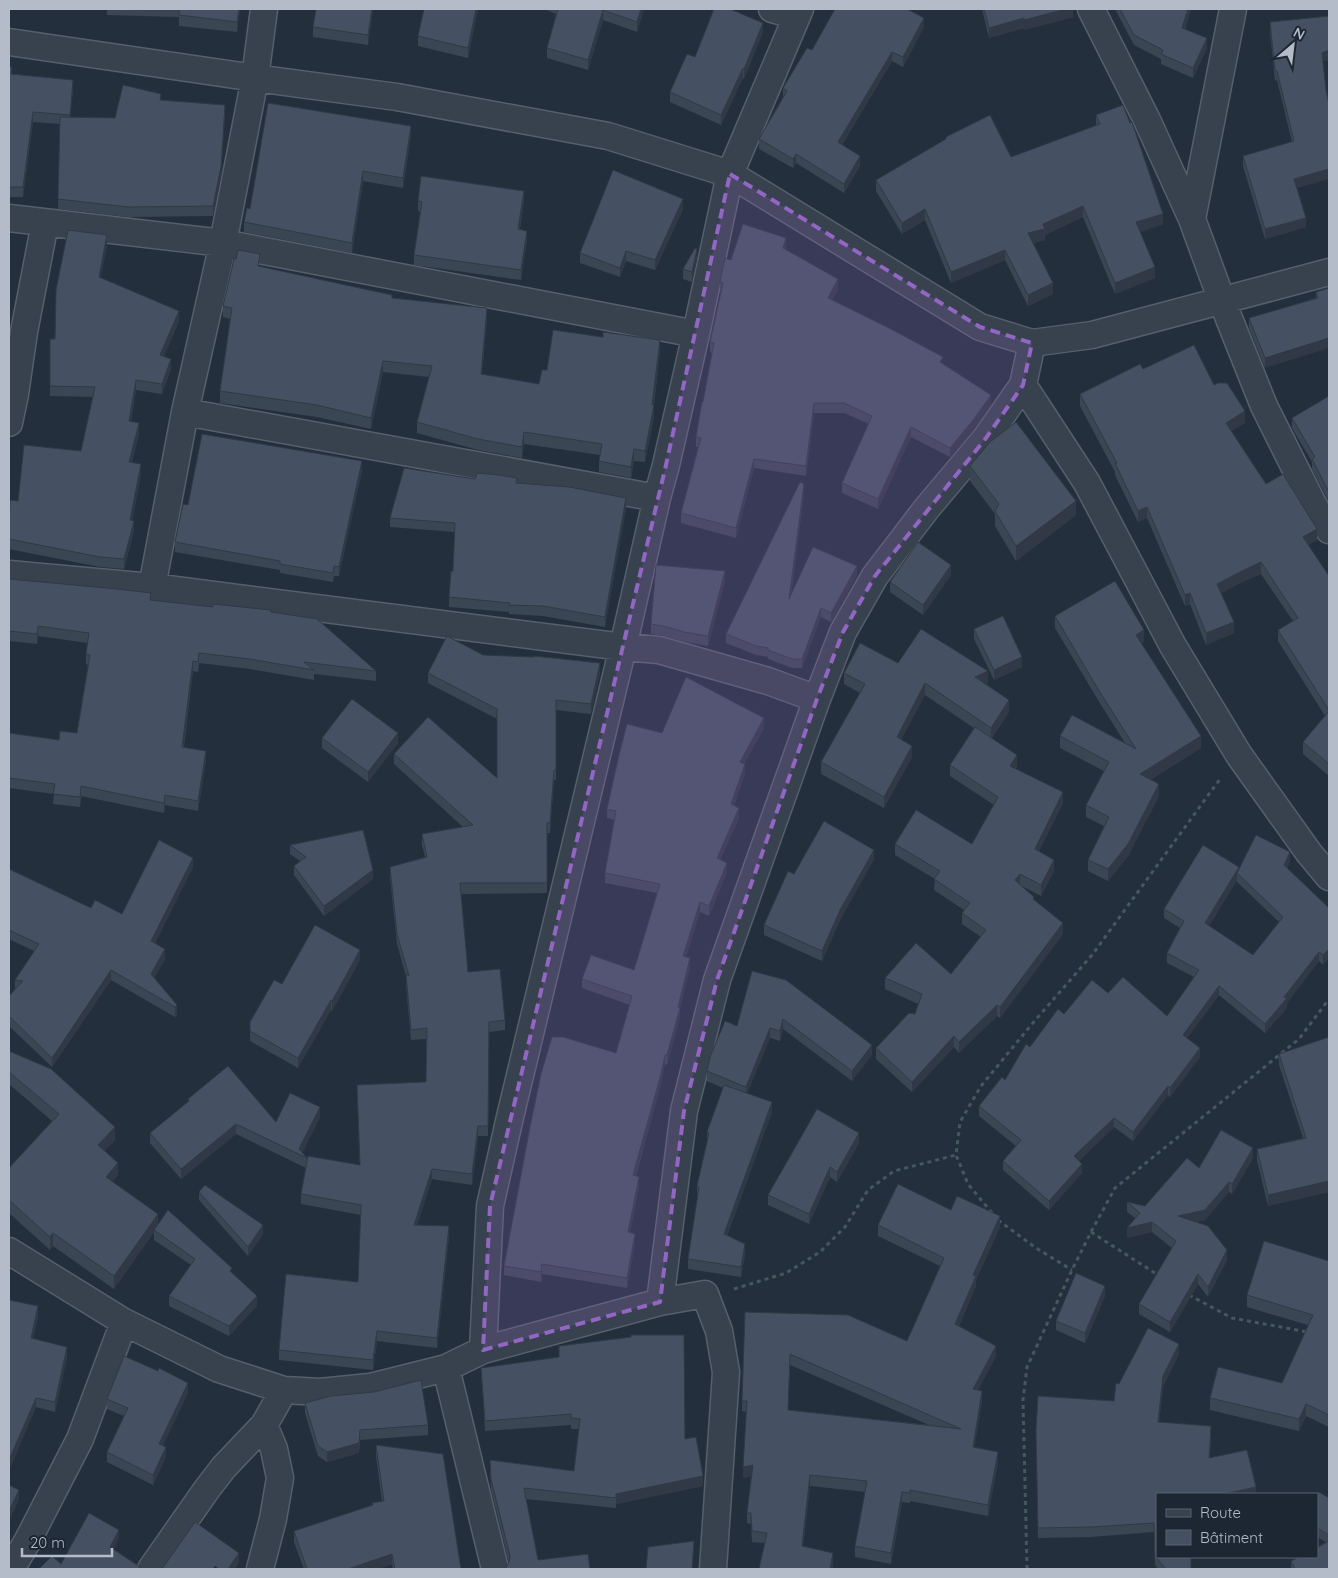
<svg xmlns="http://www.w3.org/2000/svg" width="1338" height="1578" font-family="Quicksand,sans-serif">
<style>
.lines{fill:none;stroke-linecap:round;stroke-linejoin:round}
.street-casing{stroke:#565f6c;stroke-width:29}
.path{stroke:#44595c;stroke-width:3;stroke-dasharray:4 4;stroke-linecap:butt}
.street{stroke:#38414e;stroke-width:26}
.wall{fill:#3b4654;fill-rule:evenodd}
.shaded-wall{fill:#303945}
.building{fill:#455162;stroke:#303945;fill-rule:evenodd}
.marked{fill:#9266c3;fill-opacity:0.2;stroke:#9266c3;stroke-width:4;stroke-dasharray:10 6;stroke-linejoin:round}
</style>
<rect width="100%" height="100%" fill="#242f3e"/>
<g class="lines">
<defs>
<path id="street" d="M 772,9 L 797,16
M 1091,9 L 1147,120 L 1192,219 L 1222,301 L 1264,406 L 1314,506 L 1329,530
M 9,42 L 255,78 L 397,97 L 608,136 L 730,174 L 980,327 L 1032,343 L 1092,335 L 1329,272
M 9,218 L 223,243 L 696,334
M 1192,219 L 1233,9
M 1023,385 L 1087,483 L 1173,646 L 1239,755 L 1309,853 L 1329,877
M 185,412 L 657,498
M 9,423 L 15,394 L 24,332 L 45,223
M 9,574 L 152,587 L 623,647 L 659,650 L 768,681 L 817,699
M 152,587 L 185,412 L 223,243 L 255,78 L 264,9
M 9,1251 L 124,1322 L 219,1369 L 284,1390 L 320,1392 L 370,1387 L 446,1368 L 483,1350 L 660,1302 L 705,1294 L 719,1331 L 726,1372 L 713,1569
M 660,1302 L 684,1111 L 717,980 L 817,699 L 843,632 L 875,576 L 927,508 L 986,438 L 1023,385 L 1032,343
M 483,1350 L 490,1206 L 510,1117 L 623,647 L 657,498 L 666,465 L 696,334 L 730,174 L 800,9
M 446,1368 L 495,1569
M 11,1569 L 27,1542 L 80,1439 L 124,1322
M 151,1569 L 207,1489 L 224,1467 L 264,1425 L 284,1390
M 260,1569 L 273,1519 L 280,1478 L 274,1449 L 264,1425"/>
</defs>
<use href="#street" class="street-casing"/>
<path class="path" d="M 992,1213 L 968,1184 L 956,1155 L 960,1122 L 981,1086 L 1032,1024 L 1092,955 L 1220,779
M 998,1220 L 1036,1248 L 1072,1270
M 1091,1232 L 1158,1275
M 734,1289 L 786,1273 L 820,1252 L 845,1227 L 868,1190 L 894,1171 L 956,1155
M 1189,1295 L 1232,1318 L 1308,1332
M 1027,1569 L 1023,1400 L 1027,1367 L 1072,1270 L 1091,1232 L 1115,1188 L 1299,1039 L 1329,999"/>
<use href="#street" class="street"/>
</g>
<path class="wall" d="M 107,9 L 240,9 L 237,32 L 179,26 L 179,17 L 107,15 Z
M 373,9 L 368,45 L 313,37 L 313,27 Z
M 478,9 L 468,58 L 418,46 L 418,36 Z
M 544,9 L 644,9 L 637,32 L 603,20 L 588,70 L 547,58 L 547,48 L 556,14 Z
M 982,9 L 1073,9 L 1073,17 L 1024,30 L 1024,28 L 989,38 Z
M 1115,9 L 1191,9 L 1185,30 L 1207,48 L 1193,78 L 1161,64 L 1161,59 L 1134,45 Z
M 1270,22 L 1323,62 L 1297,188 L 1306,227 L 1265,239 L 1243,166 L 1243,156 L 1292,142 L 1277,80 L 1275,81 L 1270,32 Z
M 924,27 L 903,67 L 892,61 L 842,145 L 860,166 L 844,193 L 796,163 L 793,168 L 759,149 L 759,139 L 783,97 L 783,88 L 812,50 Z
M 763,32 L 744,79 L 743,78 L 721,125 L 670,102 L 670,92 L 695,57 Z
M 9,67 L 12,74 L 73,89 L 70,117 L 115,118 L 161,100 L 225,115 L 221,177 L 213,216 L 128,217 L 58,209 L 60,124 L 33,122 L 23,197 L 9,197 Z
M 1096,115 L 1163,224 L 1140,232 L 1155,278 L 1115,294 L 1083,217 L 1045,235 L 1045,240 L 1033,243 L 1053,294 L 1028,306 L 1005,260 L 951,283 L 925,220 L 902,234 L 876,191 L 876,180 L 946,139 L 946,137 L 1011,157 L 1096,126 Z
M 411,136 L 403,188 L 363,181 L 352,253 L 244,232 L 244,222 L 250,209 Z
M 418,201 L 524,201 L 520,229 L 527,240 L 521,280 L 414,265 L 414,255 L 420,212 L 418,211 Z
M 683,209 L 655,270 L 626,261 L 620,277 L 580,263 L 580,253 Z
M 107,245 L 100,278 L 179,321 L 164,356 L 171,369 L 162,394 L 136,390 L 131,421 L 139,433 L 132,462 L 141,474 L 132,521 L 134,531 L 124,569 L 100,567 L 9,549 L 9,530 L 18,501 L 81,451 L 93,397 L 50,396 L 50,339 L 55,339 Z
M 786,248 L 785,250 L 838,289 L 832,300 L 943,364 L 991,405 L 974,429 L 950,457 L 911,437 L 878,509 L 842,493 L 842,483 L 869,424 L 844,413 L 814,413 L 806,476 L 754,468 L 736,538 L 681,523 L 681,513 L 698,447 L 696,447 L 696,437 L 712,353 L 710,352 L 710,342 L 721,292 L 720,291 L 720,282 L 731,260 Z
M 236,259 L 260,266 L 392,298 L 487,319 L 482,374 L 539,384 L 547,370 L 660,351 L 654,405 L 654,417 L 645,462 L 634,461 L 631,478 L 599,472 L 599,461 L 600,455 L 524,444 L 522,458 L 478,450 L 417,433 L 417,422 L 429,377 L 383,372 L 371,429 L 317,417 L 220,403 L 220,391 L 230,319 L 223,317 L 223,306 Z
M 697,259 L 692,282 L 683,279 L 683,269 Z
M 1329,288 L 1265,368 L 1249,328 L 1249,318 L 1316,298 L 1316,292 Z
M 1143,369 L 1214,385 L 1245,423 L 1231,431 L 1266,484 L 1317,540 L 1308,545 L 1329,576 L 1329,776 L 1303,754 L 1303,742 L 1325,716 L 1278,641 L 1278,630 L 1293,621 L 1261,574 L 1242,582 L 1221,593 L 1234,633 L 1206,645 L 1190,604 L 1185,606 L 1147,518 L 1138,522 L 1115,475 L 1115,472 L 1080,406 L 1080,394 Z
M 1329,396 L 1329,502 L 1312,469 L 1312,462 L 1292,428 L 1292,418 Z
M 970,466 L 1076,515 L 1016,561 L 995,526 L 995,514 L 970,481 Z
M 362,470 L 339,576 L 334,576 L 333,582 L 280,573 L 280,570 L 175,552 L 175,542 L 188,505 Z
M 475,479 L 517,483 L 626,508 L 605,627 L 543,616 L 509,614 L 509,612 L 449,607 L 449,597 L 453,571 L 455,532 L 390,527 L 390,518 Z
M 804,493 L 791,596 L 857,575 L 831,622 L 821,617 L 802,668 L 792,668 L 768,659 L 768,657 L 756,655 L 726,643 L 726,634 Z
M 951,575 L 923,615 L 890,592 L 890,582 Z
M 9,579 L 151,600 L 213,607 L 271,612 L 376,671 L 376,681 L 314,674 L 314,680 L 250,669 L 199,663 L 198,672 L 193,671 L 184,747 L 206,761 L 198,811 L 165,805 L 164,813 L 81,796 L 80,807 L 53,804 L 54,794 L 9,788 L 9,733 L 59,740 L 77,733 L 88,665 L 86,664 L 86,654 L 88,643 L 38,636 L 37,644 L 9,641 Z
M 725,581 L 708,646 L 684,642 L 663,636 L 651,634 L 651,624 Z
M 1055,616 L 1144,642 L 1141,643 L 1201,748 L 1150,780 L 1159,796 L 1128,856 L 1108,881 L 1088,871 L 1088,860 L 1104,826 L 1086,817 L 1086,805 L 1104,771 L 1060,748 L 1060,736 L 1125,743 L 1098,700 L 1055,628 Z
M 974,629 L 1022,667 L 994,680 L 974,639 Z
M 483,655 L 600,673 L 591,714 L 556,710 L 556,780 L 554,780 L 550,833 L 547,833 L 547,893 L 461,894 L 468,972 L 505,1020 L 505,1030 L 489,1032 L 488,1136 L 478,1136 L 472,1185 L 432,1179 L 417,1225 L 449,1237 L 437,1348 L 377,1341 L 373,1370 L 279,1360 L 279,1350 L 358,1282 L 361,1215 L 301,1204 L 301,1194 L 306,1168 L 236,1134 L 181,1179 L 150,1143 L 150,1133 L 188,1102 L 188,1099 L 276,1122 L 320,1117 L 302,1153 L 307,1158 L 307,1165 L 360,1165 L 357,1085 L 426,1082 L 426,1039 L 411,1040 L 406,985 L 406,976 L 397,944 L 390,877 L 390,867 L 425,857 L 422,845 L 422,834 L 463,827 L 394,764 L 394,754 L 497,778 L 497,719 L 428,683 L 428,673 Z
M 898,663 L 988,683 L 985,684 L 1009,712 L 992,738 L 1017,766 L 1015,769 L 1063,803 L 1039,851 L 1054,871 L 1041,896 L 1020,885 L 1034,899 L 1063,934 L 1000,1018 L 997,1016 L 959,1053 L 954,1047 L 912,1092 L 876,1059 L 876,1048 L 915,1014 L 918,1004 L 885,989 L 885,978 L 951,974 L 981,937 L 962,924 L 962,913 L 964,910 L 934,890 L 935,879 L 895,855 L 895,844 L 972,844 L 994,805 L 950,776 L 950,765 L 974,728 L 925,695 L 901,739 L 912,757 L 884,808 L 821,774 L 821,762 L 860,693 L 844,684 L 844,673 Z
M 764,728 L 744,764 L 745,774 L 734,806 L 739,818 L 720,860 L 727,872 L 709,916 L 700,912 L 686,957 L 690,967 L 680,1008 L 680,1017 L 667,1065 L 665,1064 L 661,1084 L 636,1176 L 639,1186 L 630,1233 L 635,1243 L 627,1288 L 542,1274 L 541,1282 L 504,1275 L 504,1266 L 616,1053 L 630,1005 L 582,988 L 582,979 L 634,970 L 657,893 L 605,883 L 605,873 L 614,820 L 607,818 L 607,809 L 662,733 Z
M 322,738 L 398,743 L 368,782 L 322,748 Z
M 290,845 L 373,879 L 324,916 L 294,875 L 294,866 L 300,861 L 290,854 Z
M 874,859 L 840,920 L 822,961 L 764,935 L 764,925 L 794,874 Z
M 1290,862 L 1287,868 L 1329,908 L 1323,965 L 1319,961 L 1287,1003 L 1287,1008 L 1265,1033 L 1219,995 L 1187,1038 L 1200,1057 L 1170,1097 L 1168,1095 L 1133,1141 L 1114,1127 L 1079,1161 L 1082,1173 L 1049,1210 L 1003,1170 L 1003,1161 L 1016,1146 L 979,1116 L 979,1106 L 1005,1080 L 1030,1047 L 1064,1014 L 1108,993 L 1167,1016 L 1194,977 L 1167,963 L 1167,953 L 1180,928 L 1164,918 L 1164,909 L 1239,869 ZM 1237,880 L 1237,882 L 1279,922 L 1253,955 L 1209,926 Z
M 193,867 L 155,943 L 165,959 L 154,978 L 177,1005 L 177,1014 L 175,1017 L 111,980 L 52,1067 L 9,1026 L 9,996 L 15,989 L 15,980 L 34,951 L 9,939 L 9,869 L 91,908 L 122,914 Z
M 360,960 L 332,1011 L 331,1010 L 298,1068 L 250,1041 L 250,1022 L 282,984 Z
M 752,971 L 872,1055 L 852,1081 L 783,1029 L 780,1041 L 770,1038 L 747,1093 L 772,1112 L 727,1236 L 745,1254 L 741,1277 L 688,1269 L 688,1259 L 698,1196 L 697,1196 L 697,1186 L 707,1142 L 707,1132 L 723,1088 L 707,1081 L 707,1071 L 737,1026 Z
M 1329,1037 L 1329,1192 L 1268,1206 L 1257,1160 L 1257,1149 L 1303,1138 L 1279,1065 L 1279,1054 Z
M 9,1051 L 115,1140 L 105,1150 L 118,1175 L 112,1182 L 158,1224 L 232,1273 L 257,1306 L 229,1336 L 169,1306 L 169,1296 L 191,1265 L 154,1240 L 154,1232 L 114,1289 L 53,1246 L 50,1250 L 9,1213 L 9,1168 L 52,1121 L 9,1084 Z
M 859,1143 L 837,1182 L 830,1177 L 809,1224 L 768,1205 L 768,1195 Z
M 1253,1158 L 1232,1194 L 1229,1192 L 1205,1220 L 1196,1222 L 1227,1260 L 1208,1297 L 1198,1284 L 1170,1332 L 1139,1314 L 1139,1304 L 1172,1248 L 1152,1232 L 1127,1238 L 1135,1218 L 1127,1212 L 1127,1202 L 1145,1206 L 1199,1168 Z
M 199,1192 L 263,1234 L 248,1256 L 199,1200 Z
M 951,1210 L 1000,1227 L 976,1280 L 976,1286 L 959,1326 L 996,1356 L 978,1390 L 982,1402 L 974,1447 L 998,1462 L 988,1516 L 910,1501 L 910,1503 L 902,1502 L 891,1564 L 855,1557 L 855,1546 L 866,1492 L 810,1486 L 803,1546 L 833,1563 L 832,1569 L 759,1569 L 765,1543 L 752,1542 L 751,1524 L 747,1523 L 747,1513 L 751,1476 L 743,1478 L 746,1412 L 742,1411 L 745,1312 L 907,1341 L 940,1266 L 878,1236 L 878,1225 ZM 790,1365 L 929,1425 L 788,1410 Z
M 1329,1261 L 1329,1427 L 1306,1416 L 1299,1431 L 1210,1410 L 1210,1398 L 1282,1383 L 1308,1325 L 1247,1307 L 1247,1295 Z
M 1105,1296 L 1085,1343 L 1056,1330 L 1056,1321 Z
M 9,1300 L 38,1316 L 33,1339 L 67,1357 L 55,1412 L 36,1407 L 9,1470 Z
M 1179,1354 L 1163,1386 L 1159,1423 L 1211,1436 L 1210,1458 L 1256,1494 L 1157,1494 L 1191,1569 L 1158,1569 L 1155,1565 L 1154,1532 L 1091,1537 L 1038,1538 L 1036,1440 L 1114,1401 L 1119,1384 Z
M 481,1368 L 685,1439 L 703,1486 L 616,1504 L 616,1508 L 526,1499 L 538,1560 L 509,1563 L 491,1489 L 490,1460 L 574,1471 L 579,1429 L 571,1429 L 571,1425 L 485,1431 Z
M 188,1393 L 163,1445 L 166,1457 L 153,1485 L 107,1462 L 107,1452 L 124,1416 L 107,1409 L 107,1399 Z
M 305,1403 L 428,1425 L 428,1435 L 360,1440 L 359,1453 L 327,1462 L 318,1456 L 305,1413 Z
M 376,1445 L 461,1569 L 393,1569 L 392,1564 L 378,1569 L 304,1569 L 294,1542 L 294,1531 L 372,1505 L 372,1503 L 382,1501 L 376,1456 Z
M 1317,1496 L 1329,1498 L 1329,1569 L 1291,1569 L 1291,1561 L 1326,1542 L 1317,1537 Z"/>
<path class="shaded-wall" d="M 239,9 L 240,9 L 237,32 L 237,22 Z
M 372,9 L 373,9 L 368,45 L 368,35 Z
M 476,9 L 478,9 L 468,58 L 468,48 Z
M 641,9 L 644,9 L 637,32 L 637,22 Z
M 1066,9 L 1073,9 L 1073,17 L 1024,30 L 1024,20 Z
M 1188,9 L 1191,9 L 1182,38 L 1182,28 Z
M 603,10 L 603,20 L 588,70 L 588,60 Z
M 924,18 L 924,27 L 903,67 L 903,57 Z
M 1024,18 L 1024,28 L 989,38 L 989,28 Z
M 763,23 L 763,32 L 744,79 L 744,69 Z
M 1207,38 L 1207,48 L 1193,78 L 1193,68 Z
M 1329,50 L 1329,60 L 1322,62 L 1322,53 Z
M 892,52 L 892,61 L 838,152 L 838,142 Z
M 743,68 L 743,78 L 721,125 L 721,115 Z
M 73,80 L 73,89 L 70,125 L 70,115 Z
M 225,105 L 221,177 L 213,216 L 213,206 Z
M 33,112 L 33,122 L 23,197 L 23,187 Z
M 411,126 L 411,136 L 403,188 L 403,178 Z
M 796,154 L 796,163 L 793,168 L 793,159 Z
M 860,156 L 860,166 L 844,193 L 844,184 Z
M 1329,169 L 1329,179 L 1294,189 L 1294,179 Z
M 363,171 L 363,181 L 352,253 L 352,243 Z
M 524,191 L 524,201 L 518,239 L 518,229 Z
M 683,199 L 683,209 L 655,270 L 655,260 Z
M 1083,206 L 1083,217 L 1045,235 L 1045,240 L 1028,244 L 1028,233 L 1043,224 Z
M 925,209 L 925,220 L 902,234 L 902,223 Z
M 1163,214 L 1163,224 L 1136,233 L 1136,222 Z
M 1306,218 L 1306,227 L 1265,239 L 1265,229 Z
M 527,231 L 527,240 L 521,280 L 521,270 Z
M 107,235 L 107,245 L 99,287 L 99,277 Z
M 786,238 L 786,248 L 783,258 L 783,248 Z
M 697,249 L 697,259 L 692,282 L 692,272 Z
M 1005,250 L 1005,260 L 951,283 L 951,272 Z
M 626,251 L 626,261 L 620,277 L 620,268 Z
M 1155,267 L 1155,278 L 1115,294 L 1115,283 Z
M 838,279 L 838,289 L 828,308 L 828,298 Z
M 1053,283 L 1053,294 L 1028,306 L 1028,295 Z
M 487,308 L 487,319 L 481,385 L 481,374 Z
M 179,311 L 179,321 L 160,365 L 160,355 Z
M 1329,338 L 1329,348 L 1265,368 L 1265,358 Z
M 660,340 L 660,351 L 654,406 L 654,405 L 654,417 L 645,462 L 645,451 L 652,405 Z
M 171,359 L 171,369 L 162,394 L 162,384 Z
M 383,361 L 383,372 L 371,429 L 371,418 Z
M 136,380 L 136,390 L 129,431 L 129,421 Z
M 991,395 L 991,405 L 974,429 L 950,457 L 950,448 Z
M 814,403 L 814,413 L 806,476 L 806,466 Z
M 1245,411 L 1245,423 L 1226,434 L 1226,423 Z
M 139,423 L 139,433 L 129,472 L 129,462 Z
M 911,427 L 911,437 L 878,509 L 878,499 Z
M 524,432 L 524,444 L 522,458 L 522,447 Z
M 634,449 L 634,461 L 631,478 L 631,467 Z
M 754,459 L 754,468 L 736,538 L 736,528 Z
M 362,461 L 362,470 L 339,576 L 339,567 Z
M 141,464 L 141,474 L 130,530 L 130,520 Z
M 804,484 L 804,493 L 789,608 L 789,599 Z
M 626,498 L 626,508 L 605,627 L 605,617 Z
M 1076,501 L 1076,515 L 1016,561 L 1016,546 Z
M 1147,507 L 1147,518 L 1138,522 L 1138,511 Z
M 134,521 L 134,531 L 124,569 L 124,559 Z
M 1317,529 L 1317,540 L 1303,548 L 1303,537 Z
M 1261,562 L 1261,574 L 1242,582 L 1217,596 L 1217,584 L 1242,571 Z
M 951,565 L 951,575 L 923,615 L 923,605 Z
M 857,566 L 857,575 L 831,622 L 831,613 Z
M 725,571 L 725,581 L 708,646 L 708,636 Z
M 1190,593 L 1190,604 L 1185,606 L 1185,595 Z
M 821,608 L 821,617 L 802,668 L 802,659 Z
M 1234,622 L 1234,633 L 1206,645 L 1206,633 Z
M 38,626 L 38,636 L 37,644 L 37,634 Z
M 1144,630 L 1144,642 L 1136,646 L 1136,635 Z
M 1022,657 L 1022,667 L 994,680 L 994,670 Z
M 193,661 L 193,671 L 182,757 L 182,747 Z
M 600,663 L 600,673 L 591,714 L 591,704 Z
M 988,671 L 988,683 L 975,689 L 975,677 Z
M 925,683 L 925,695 L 897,748 L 897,737 Z
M 1009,700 L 1009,712 L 991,739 L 991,728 Z
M 764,718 L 764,728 L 740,772 L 740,762 Z
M 398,733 L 398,743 L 368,782 L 368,772 Z
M 1201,736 L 1201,748 L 1140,786 L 1140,774 Z
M 912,746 L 912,757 L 884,808 L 884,797 Z
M 206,751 L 206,761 L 198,811 L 198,801 Z
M 1017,755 L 1017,766 L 1010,777 L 1010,766 Z
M 745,764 L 745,774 L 731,814 L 731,804 Z
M 554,770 L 554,780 L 550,833 L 550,823 Z
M 1159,784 L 1159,796 L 1128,856 L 1108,881 L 1108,869 Z
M 1063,792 L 1063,803 L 1035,859 L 1035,849 Z
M 165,795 L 165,805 L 164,813 L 164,803 Z
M 739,808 L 739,818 L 717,868 L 717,858 Z
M 874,850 L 874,859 L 840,920 L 822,961 L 822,951 L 840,910 Z
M 1290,852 L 1290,862 L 1284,875 L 1284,865 Z
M 193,858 L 193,867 L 151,950 L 151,941 Z
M 1054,860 L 1054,871 L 1041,896 L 1041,885 Z
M 727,863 L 727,872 L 709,916 L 709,906 Z
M 1239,867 L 1239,875 L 1237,873 L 1237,880 L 1205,933 L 1205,923 Z
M 373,870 L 373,879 L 324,916 L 324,906 Z
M 1020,874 L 1020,884 L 1015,880 Z
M 700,902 L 700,912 L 683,966 L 683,956 Z
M 1063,923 L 1063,934 L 1000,1018 L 1000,1007 Z
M 165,949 L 165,959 L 151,983 L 151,974 Z
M 1329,949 L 1329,958 L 1323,965 L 1323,955 Z
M 360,950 L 360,960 L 332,1011 L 332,1001 Z
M 1319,952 L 1319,961 L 1287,1003 L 1287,1008 L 1265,1033 L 1265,1024 L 1284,997 Z
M 690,958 L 690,967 L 678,1017 L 678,1007 Z
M 111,970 L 111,980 L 52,1067 L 52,1058 Z
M 1219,986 L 1219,995 L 1183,1044 L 1183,1035 Z
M 331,1000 L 331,1010 L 298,1068 L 298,1058 Z
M 177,1005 L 177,1014 L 175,1017 L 175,1007 Z
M 997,1005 L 997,1016 L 959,1053 L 959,1042 Z
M 680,1008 L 680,1017 L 667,1065 L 667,1055 Z
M 783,1019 L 783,1029 L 780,1041 L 780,1031 Z
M 770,1028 L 770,1038 L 746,1097 L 746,1087 Z
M 954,1036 L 954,1047 L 912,1092 L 912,1082 Z
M 872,1045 L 872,1055 L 852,1081 L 852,1071 Z
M 1200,1048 L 1200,1057 L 1170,1097 L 1170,1088 Z
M 665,1055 L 665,1064 L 661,1084 L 633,1184 L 633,1175 Z
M 1168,1086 L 1168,1095 L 1133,1141 L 1133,1132 Z
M 772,1102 L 772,1112 L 724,1244 L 724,1234 Z
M 320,1107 L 320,1117 L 301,1156 L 299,1149 Z
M 1114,1118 L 1114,1127 L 1074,1166 L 1074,1156 Z
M 236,1124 L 236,1134 L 181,1179 L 181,1169 Z
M 478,1126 L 478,1136 L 472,1185 L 472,1174 Z
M 115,1127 L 115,1140 L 98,1157 L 98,1145 Z
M 859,1133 L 859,1143 L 837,1182 L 837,1172 Z
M 1253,1148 L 1253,1158 L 1232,1194 L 1232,1184 Z
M 118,1163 L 118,1175 L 106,1189 L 106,1177 Z
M 1082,1164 L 1082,1173 L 1049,1210 L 1049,1201 Z
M 830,1167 L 830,1177 L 809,1224 L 809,1214 Z
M 432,1169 L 432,1179 L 414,1235 L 414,1225 Z
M 639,1177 L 639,1186 L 628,1242 L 628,1232 Z
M 1329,1181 L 1329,1192 L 1268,1206 L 1268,1195 Z
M 1229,1182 L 1229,1192 L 1205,1220 L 1178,1226 L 1178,1216 Z
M 158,1214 L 158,1227 L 154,1230 L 154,1232 L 114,1289 L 114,1276 Z
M 1000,1216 L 1000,1227 L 976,1280 L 976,1286 L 955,1335 L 955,1324 L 973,1275 Z
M 1152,1222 L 1152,1232 L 1127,1238 L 1127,1228 Z
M 263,1225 L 263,1234 L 248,1256 L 248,1247 Z
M 449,1226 L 449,1237 L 437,1348 L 437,1338 Z
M 53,1233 L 53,1246 L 50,1250 L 50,1237 Z
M 635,1234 L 635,1243 L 627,1288 L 627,1278 Z
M 745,1244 L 745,1254 L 741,1277 L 741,1267 Z
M 1227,1250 L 1227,1260 L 1208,1297 L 1208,1287 Z
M 542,1264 L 542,1274 L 541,1282 L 541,1272 Z
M 1198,1274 L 1198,1284 L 1170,1332 L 1170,1322 Z
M 1105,1286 L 1105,1296 L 1085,1343 L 1085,1333 Z
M 257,1296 L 257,1306 L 229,1336 L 229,1326 Z
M 38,1306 L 38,1316 L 31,1348 L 31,1338 Z
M 377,1331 L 377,1341 L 373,1370 L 373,1360 Z
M 1179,1344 L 1179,1354 L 1163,1386 L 1158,1432 L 1158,1422 L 1163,1376 Z
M 996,1346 L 996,1356 L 973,1400 L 973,1389 Z
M 67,1347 L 67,1357 L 55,1412 L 55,1402 Z
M 188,1383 L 188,1393 L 159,1453 L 159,1444 Z
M 982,1391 L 982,1402 L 973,1457 L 973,1447 Z
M 36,1398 L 36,1407 L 9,1470 L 9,1460 Z
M 1306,1404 L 1306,1416 L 1299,1431 L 1299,1419 Z
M 360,1430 L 359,1453 L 327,1462 L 327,1452 Z
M 166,1447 L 166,1457 L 153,1485 L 153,1475 Z
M 998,1452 L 998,1462 L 988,1516 L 988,1505 Z
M 753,1465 L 753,1476 L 743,1478 L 743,1467 Z
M 810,1475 L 810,1486 L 802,1556 L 802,1546 Z
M 703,1476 L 703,1486 L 616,1504 L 616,1508 L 616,1494 Z
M 1256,1487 L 1256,1494 L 1224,1494 Z
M 19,1490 L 19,1500 L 9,1521 L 9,1511 Z
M 902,1492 L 902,1502 L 891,1564 L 891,1553 Z
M 119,1530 L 119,1539 L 110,1557 L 110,1547 Z
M 694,1541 L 693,1569 L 692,1569 Z
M 239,1553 L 239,1563 L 235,1569 L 228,1569 Z
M 833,1553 L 833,1563 L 832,1569 L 830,1569 Z
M 392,1554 L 392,1564 L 378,1569 L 348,1569 Z"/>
<path class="building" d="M 179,9 L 239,9 L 237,22 L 179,15 Z
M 316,9 L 372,9 L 368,35 L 313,27 Z
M 424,9 L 476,9 L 468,48 L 418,36 Z
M 558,9 L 641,9 L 637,22 L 603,10 L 588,60 L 547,48 Z
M 714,9 L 730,9 L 763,23 L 744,69 L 743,68 L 721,115 L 670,92 L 687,54 L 695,57 Z
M 835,9 L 907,9 L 924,18 L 903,57 L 892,52 L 838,142 L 860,156 L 844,184 L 796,154 L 793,159 L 759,139 L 787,91 L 783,88 L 807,48 L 812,50 Z
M 984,9 L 1066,9 L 1024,20 L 1024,18 L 989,28 Z
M 1120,9 L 1188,9 L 1182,28 L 1207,38 L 1193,68 L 1161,54 L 1163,50 L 1134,35 Z
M 1329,16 L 1329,50 L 1322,53 L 1326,90 L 1329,104 L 1329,169 L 1294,179 L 1306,218 L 1265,229 L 1243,156 L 1294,141 L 1277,71 L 1275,71 L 1270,22 Z
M 9,67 L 12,67 L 11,74 L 73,80 L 70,115 L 33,112 L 23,187 L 9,187 Z
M 123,85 L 161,94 L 160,100 L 225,105 L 221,167 L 213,206 L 128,207 L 58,199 L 60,117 L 115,118 Z
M 268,103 L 411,126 L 403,178 L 363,171 L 352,243 L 244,222 L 247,208 L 250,209 Z
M 1123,105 L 1130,123 L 1132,122 L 1163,214 L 1136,222 L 1155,267 L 1115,283 L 1083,206 L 1043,224 L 1045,229 L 1028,233 L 1053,283 L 1028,295 L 1005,250 L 951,272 L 925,209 L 902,223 L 876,180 L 946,139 L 946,137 L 990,115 L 1011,157 L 1100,124 L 1096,115 Z
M 613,170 L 683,199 L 655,260 L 626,251 L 620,268 L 580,253 Z
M 421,176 L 524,191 L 518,229 L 527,231 L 521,270 L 414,255 L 422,202 L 418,201 Z
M 743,224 L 786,238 L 783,248 L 838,279 L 828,298 L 889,328 L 943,357 L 940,362 L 991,395 L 974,419 L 950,448 L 911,427 L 878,499 L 842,483 L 872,416 L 844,403 L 814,403 L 806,466 L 754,459 L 736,528 L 681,513 L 701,438 L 696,437 L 702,402 L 703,402 L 714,343 L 710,342 L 723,283 L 720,282 L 725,258 L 731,260 Z
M 68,230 L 107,235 L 99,277 L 179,311 L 160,355 L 171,359 L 162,384 L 136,380 L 129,421 L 139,423 L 129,462 L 141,464 L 130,520 L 134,521 L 124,559 L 100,557 L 9,539 L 10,500 L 18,501 L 24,445 L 81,451 L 95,387 L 50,386 L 50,339 L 55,339 L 56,290 Z
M 695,248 L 697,249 L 692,272 L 683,269 Z
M 238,250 L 260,254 L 258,266 L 392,295 L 392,298 L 487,308 L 481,374 L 539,384 L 542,370 L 547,370 L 553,330 L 603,337 L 603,332 L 660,340 L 652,405 L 654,405 L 645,451 L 634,449 L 631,467 L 599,461 L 602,444 L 524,432 L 522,447 L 478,439 L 417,422 L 432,366 L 383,361 L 371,418 L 317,405 L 220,391 L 232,308 L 223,306 L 234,259 L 236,259 Z
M 1329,288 L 1329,338 L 1265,358 L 1249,318 L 1318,298 L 1316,292 Z
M 1194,345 L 1214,385 L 1218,383 L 1227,383 L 1245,411 L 1226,423 L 1266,484 L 1283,474 L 1317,529 L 1303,537 L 1329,576 L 1329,710 L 1278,630 L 1298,618 L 1261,562 L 1242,571 L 1217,584 L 1234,622 L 1206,633 L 1190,593 L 1185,595 L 1147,507 L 1138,511 L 1115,463 L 1117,463 L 1080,394 L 1140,364 L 1143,369 Z
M 1329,396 L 1329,492 L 1312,459 L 1315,457 L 1292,418 Z
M 1016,422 L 1076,501 L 1016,546 L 995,511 L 999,504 L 970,466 L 990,442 Z
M 202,434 L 362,461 L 339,567 L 334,566 L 333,573 L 280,564 L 280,561 L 175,542 L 183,504 L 188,505 Z
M 404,468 L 475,479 L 477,473 L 499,475 L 517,478 L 516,483 L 569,487 L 626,498 L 605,617 L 543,606 L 509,605 L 510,603 L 449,597 L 451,571 L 453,571 L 455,523 L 390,518 Z
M 800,482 L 804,484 L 789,599 L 813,547 L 857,566 L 831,613 L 821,608 L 802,659 L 792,659 L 768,650 L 768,648 L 756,646 L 726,634 Z
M 918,542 L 951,565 L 923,605 L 890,582 Z
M 656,565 L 725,571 L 708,636 L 684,632 L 663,626 L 651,624 Z
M 9,579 L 117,589 L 151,593 L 150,600 L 213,607 L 213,604 L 271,610 L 271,612 L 317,619 L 376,671 L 304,662 L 314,670 L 250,659 L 199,653 L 198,662 L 193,661 L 182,747 L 206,751 L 198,801 L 165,795 L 164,803 L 81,786 L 80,797 L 53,794 L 55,784 L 9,778 L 9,733 L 59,740 L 60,731 L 77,733 L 90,655 L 86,654 L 89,633 L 38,626 L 37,634 L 9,631 Z
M 1115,581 L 1144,630 L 1136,635 L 1201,736 L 1140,774 L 1159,784 L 1128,844 L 1108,869 L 1088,860 L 1109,817 L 1086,805 L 1109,762 L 1060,736 L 1072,715 L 1136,749 L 1098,689 L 1055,616 Z
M 1003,616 L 1022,657 L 994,670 L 974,629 Z
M 921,629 L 988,671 L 975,677 L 1009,700 L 991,728 L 925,683 L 897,737 L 912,746 L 884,797 L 821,762 L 865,684 L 844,673 L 860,643 L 898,663 Z
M 447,636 L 483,655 L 534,657 L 534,656 L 600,663 L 591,704 L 556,700 L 556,770 L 554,770 L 550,823 L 547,823 L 547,883 L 460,883 L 468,972 L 500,969 L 505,1020 L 489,1022 L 488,1126 L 478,1126 L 472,1174 L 432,1169 L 414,1225 L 449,1226 L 437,1338 L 377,1331 L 373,1360 L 279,1350 L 286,1274 L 358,1282 L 361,1205 L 301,1194 L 308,1156 L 360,1165 L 357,1085 L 426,1082 L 427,1028 L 411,1030 L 406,974 L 409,976 L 397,934 L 390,867 L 427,857 L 422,834 L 473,825 L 394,754 L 428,717 L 497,778 L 497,709 L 428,673 Z
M 686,677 L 764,718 L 740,762 L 745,764 L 731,804 L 739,808 L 717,858 L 727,863 L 709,906 L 700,902 L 683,956 L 690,958 L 678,1007 L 680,1008 L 667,1055 L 665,1055 L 661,1074 L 633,1175 L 639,1177 L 628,1232 L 635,1234 L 627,1278 L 542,1264 L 541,1272 L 504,1266 L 530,1127 L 541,1074 L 552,1037 L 563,1037 L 616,1053 L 632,996 L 582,979 L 591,955 L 634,970 L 660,884 L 605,873 L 616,811 L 607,809 L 619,755 L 627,724 L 662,733 Z
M 352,699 L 398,733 L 368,772 L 322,738 Z
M 1329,711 L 1329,764 L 1303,742 Z
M 975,727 L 1017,755 L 1010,766 L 1063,792 L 1035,849 L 1054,860 L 1041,885 L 1020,874 L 1015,880 L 1034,897 L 1033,899 L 1063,923 L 1000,1007 L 997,1005 L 959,1042 L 954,1036 L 912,1082 L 876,1048 L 909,1013 L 915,1014 L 922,994 L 885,978 L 916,943 L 951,974 L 986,930 L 962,913 L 970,903 L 934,879 L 940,871 L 895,844 L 916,810 L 972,844 L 998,797 L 950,765 Z
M 824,821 L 874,850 L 840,910 L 822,951 L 764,925 L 788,871 L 794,874 Z
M 363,830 L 373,870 L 324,906 L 294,866 L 306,857 L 290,845 Z
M 1256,835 L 1290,852 L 1284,865 L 1329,908 L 1329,949 L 1323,955 L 1319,952 L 1284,997 L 1287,998 L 1265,1024 L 1219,986 L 1183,1035 L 1200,1048 L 1170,1088 L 1168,1086 L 1133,1132 L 1114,1118 L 1074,1156 L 1082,1164 L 1049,1201 L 1003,1161 L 1021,1140 L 979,1106 L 1002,1077 L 1005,1080 L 1026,1044 L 1030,1047 L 1058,1009 L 1064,1014 L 1092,980 L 1108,993 L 1123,977 L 1167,1016 L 1199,970 L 1167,953 L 1184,921 L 1164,909 L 1203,845 L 1239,867 L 1205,923 L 1253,955 L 1283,917 L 1237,873 Z
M 159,840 L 193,858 L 151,941 L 165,949 L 151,974 L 177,1005 L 175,1007 L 111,970 L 52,1058 L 9,1016 L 9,996 L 23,981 L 15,980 L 39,944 L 9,930 L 9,869 L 91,908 L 95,900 L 122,914 Z
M 315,925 L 360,950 L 332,1001 L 331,1000 L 298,1058 L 250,1031 L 250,1022 L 274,980 L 282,984 Z
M 752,971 L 786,980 L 872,1045 L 852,1071 L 783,1019 L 780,1031 L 770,1028 L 746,1087 L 707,1071 L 710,1057 L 725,1021 L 737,1026 Z
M 1329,1037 L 1329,1181 L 1268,1195 L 1257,1149 L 1306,1138 L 1279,1054 Z
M 9,1051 L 51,1069 L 115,1127 L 98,1145 L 118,1163 L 106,1177 L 158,1214 L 114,1276 L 53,1233 L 50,1237 L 9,1200 L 9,1168 L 59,1114 L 9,1072 Z
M 228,1066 L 276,1122 L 290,1093 L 320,1107 L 299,1149 L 307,1158 L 236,1124 L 181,1169 L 150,1133 L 189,1101 L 188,1099 Z
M 724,1085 L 772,1102 L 724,1234 L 745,1244 L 741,1267 L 688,1259 L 699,1187 L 697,1186 L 709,1133 L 707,1132 Z
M 817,1109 L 859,1133 L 837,1172 L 830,1167 L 809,1214 L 768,1195 Z
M 1221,1130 L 1253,1148 L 1232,1184 L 1229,1182 L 1205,1210 L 1178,1216 L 1208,1226 L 1227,1250 L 1208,1287 L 1198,1274 L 1170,1322 L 1139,1304 L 1176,1241 L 1152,1222 L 1127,1228 L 1140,1213 L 1127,1202 L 1145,1206 L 1187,1158 L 1199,1168 Z
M 898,1184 L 951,1210 L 957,1196 L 1000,1216 L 973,1275 L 976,1276 L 955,1324 L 996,1346 L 973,1389 L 982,1391 L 973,1447 L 998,1452 L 988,1505 L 910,1490 L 910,1493 L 902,1492 L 891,1553 L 855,1546 L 867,1481 L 810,1475 L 802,1546 L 833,1553 L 830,1569 L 759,1569 L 767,1533 L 752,1531 L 751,1513 L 747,1513 L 753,1465 L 743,1467 L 747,1401 L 742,1401 L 745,1312 L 848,1315 L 907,1341 L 944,1258 L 878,1225 ZM 790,1354 L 961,1429 L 788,1410 Z
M 205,1185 L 263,1225 L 248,1247 L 199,1192 Z
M 168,1210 L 232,1268 L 230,1271 L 257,1296 L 229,1326 L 169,1296 L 195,1259 L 154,1230 Z
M 1264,1241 L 1329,1261 L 1329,1415 L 1306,1404 L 1299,1419 L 1210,1398 L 1218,1367 L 1282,1383 L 1313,1315 L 1247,1295 Z
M 1076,1273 L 1105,1286 L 1085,1333 L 1056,1321 Z
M 9,1300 L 38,1306 L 31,1338 L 67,1347 L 55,1402 L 36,1398 L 9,1460 Z
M 1148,1328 L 1179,1344 L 1163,1376 L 1158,1422 L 1211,1426 L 1209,1458 L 1247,1450 L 1256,1487 L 1224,1494 L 1157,1494 L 1157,1557 L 1191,1557 L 1191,1569 L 1166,1569 L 1155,1556 L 1154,1523 L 1091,1527 L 1038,1528 L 1036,1430 L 1038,1396 L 1114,1401 L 1116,1383 L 1119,1384 Z
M 631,1335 L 684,1335 L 685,1439 L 696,1437 L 703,1476 L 616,1494 L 616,1498 L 524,1488 L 538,1560 L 588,1554 L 590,1569 L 505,1569 L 509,1562 L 510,1556 L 491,1479 L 490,1460 L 574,1471 L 580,1419 L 571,1418 L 571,1414 L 485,1421 L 481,1368 L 559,1357 L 559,1346 L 631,1337 Z
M 124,1356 L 158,1371 L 159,1368 L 188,1383 L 159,1444 L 166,1447 L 153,1475 L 107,1452 L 128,1408 L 107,1399 Z
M 421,1380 L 428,1425 L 360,1430 L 359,1443 L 327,1452 L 318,1446 L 305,1403 L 331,1396 L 374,1392 Z
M 376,1445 L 443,1454 L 461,1569 L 395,1569 L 392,1554 L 348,1569 L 307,1569 L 294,1531 L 373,1505 L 372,1503 L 384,1501 Z
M 9,1485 L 19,1490 L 9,1511 Z
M 1319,1492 L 1329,1498 L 1329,1535 L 1317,1528 L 1317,1496 Z
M 89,1513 L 119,1530 L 110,1547 L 137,1565 L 141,1569 L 39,1569 L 52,1556 L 61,1564 Z
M 195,1522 L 239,1553 L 228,1569 L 219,1569 L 215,1566 L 213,1569 L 162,1569 Z
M 694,1541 L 692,1569 L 646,1569 L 648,1547 Z
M 1329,1541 L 1329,1569 L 1295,1569 L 1291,1561 L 1299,1557 L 1317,1557 L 1317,1548 Z"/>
<path class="marked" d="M 730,174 L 980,327 L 1032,343 L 1023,385 L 986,438 L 875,576 L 843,632 L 817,699 L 717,980 L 684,1111 L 660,1302 L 483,1350 L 490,1206 L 666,465 Z"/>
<rect width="1338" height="1578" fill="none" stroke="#b4bcc9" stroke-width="20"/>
<rect x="1156" y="1493" width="162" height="65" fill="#1d2633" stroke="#59626f"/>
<rect x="1166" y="1509" width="25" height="8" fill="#38414e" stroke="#59626f"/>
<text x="1200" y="1518" font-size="15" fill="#b4bcc9">Route</text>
<rect x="1166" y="1530" width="25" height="15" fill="#455162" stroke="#59626f"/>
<text x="1200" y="1543" font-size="15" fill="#b4bcc9">Bâtiment</text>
<g transform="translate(1293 45) rotate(28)" stroke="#1d2633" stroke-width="4" paint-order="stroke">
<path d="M0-4L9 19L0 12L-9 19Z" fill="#b4bcc9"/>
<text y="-8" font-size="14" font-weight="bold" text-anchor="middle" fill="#b4bcc9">N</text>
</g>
<path d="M22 1548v8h90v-8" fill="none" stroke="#b4bcc9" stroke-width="2.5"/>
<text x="30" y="1548" font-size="15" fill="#b4bcc9" stroke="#1d2633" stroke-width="4" paint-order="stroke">20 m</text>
</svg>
